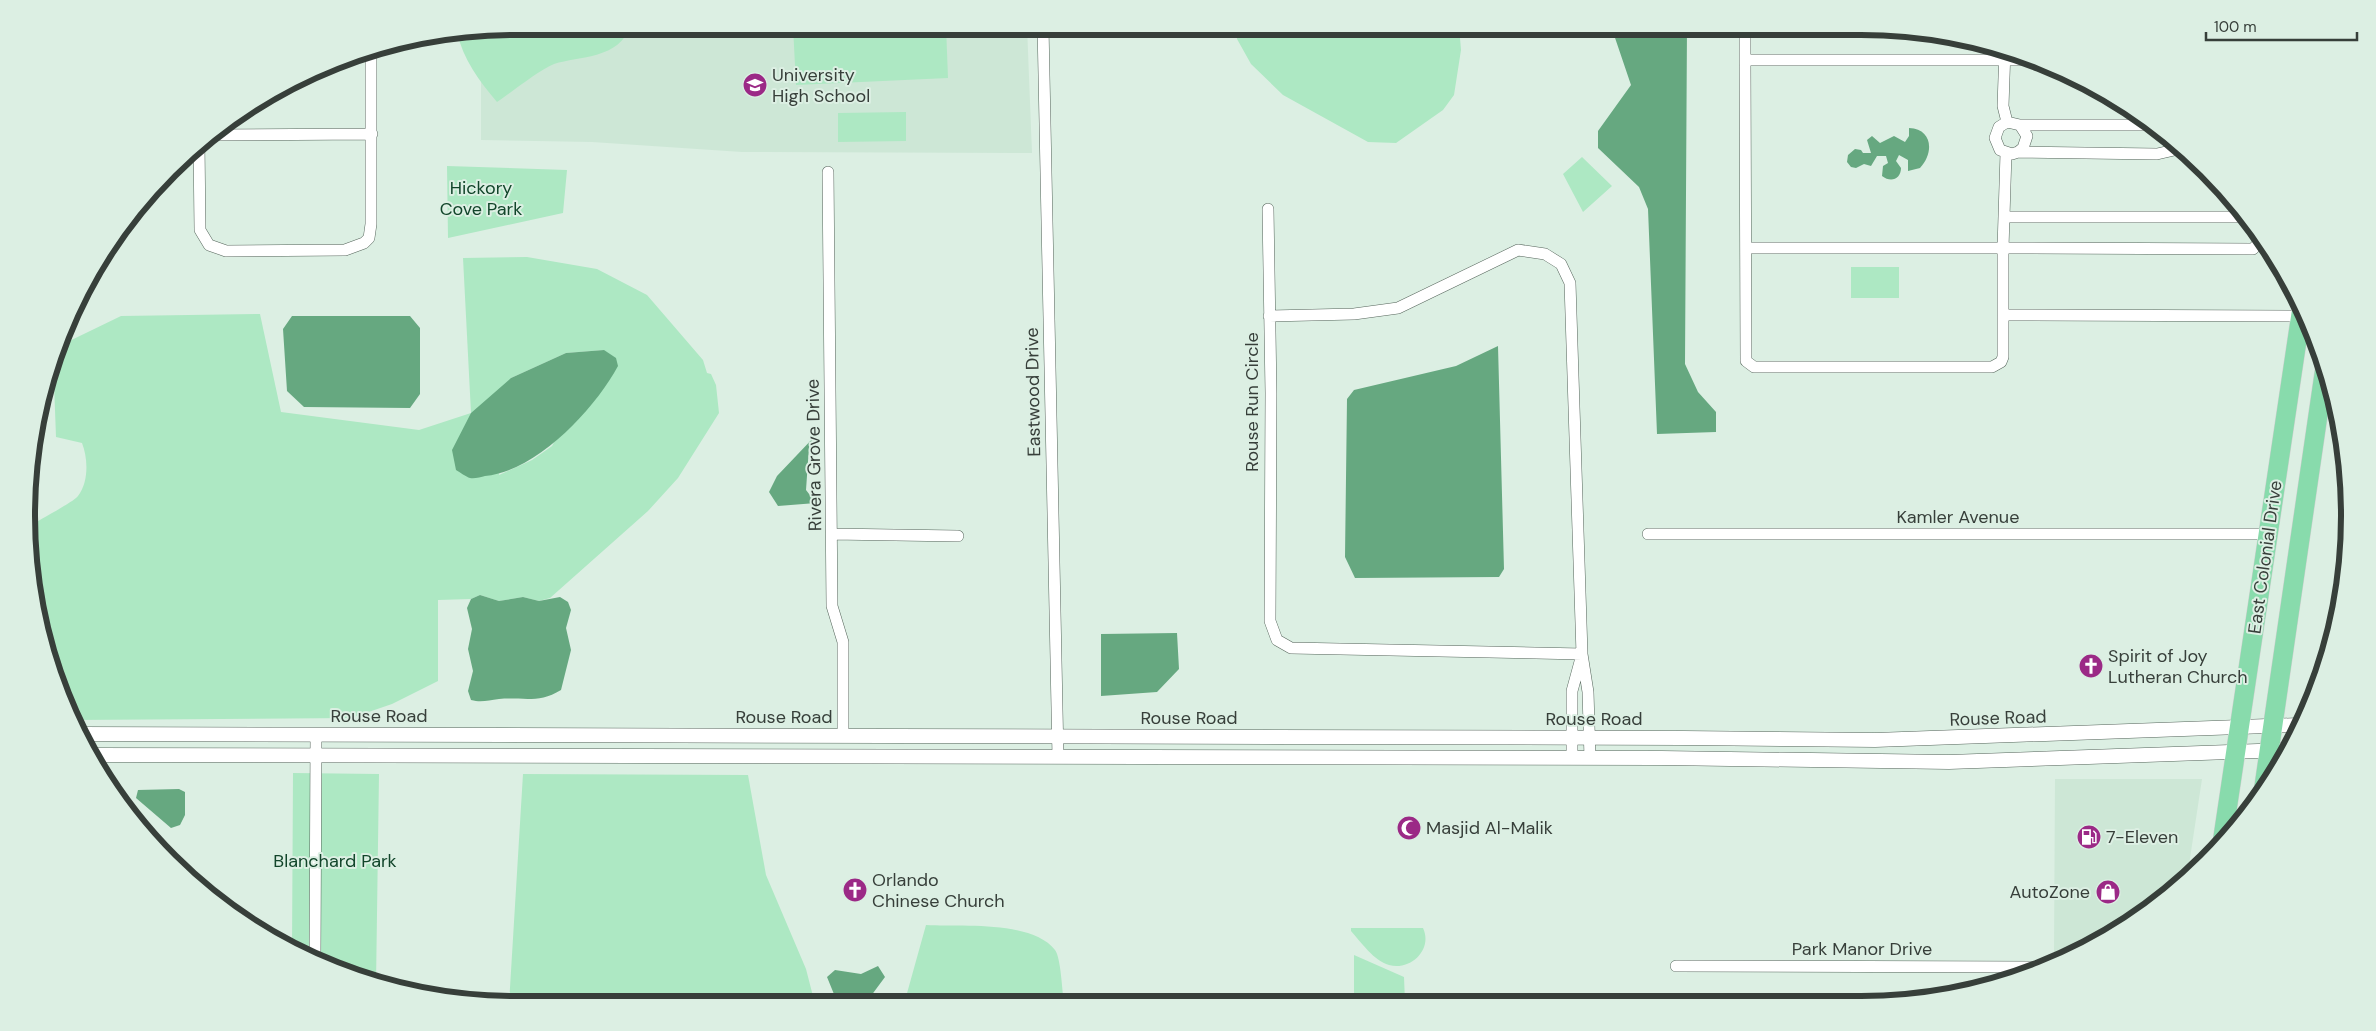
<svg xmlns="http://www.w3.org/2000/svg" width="2376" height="1031" font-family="'DM Sans',sans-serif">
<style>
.built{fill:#cde7d6}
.green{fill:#ade8c3;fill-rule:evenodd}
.water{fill:#66a880}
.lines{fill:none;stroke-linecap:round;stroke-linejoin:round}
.minor-casing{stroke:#55655b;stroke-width:12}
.tertiary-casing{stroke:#55655b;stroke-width:15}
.trunk-casing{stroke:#cfd1d0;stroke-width:20}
.minor{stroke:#fff;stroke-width:11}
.tertiary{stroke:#fff;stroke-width:14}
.trunk{stroke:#88dbac;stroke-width:19}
.labels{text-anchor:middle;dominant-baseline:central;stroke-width:4;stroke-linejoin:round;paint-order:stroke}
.poi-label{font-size:18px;fill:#373f3a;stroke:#dcefe3;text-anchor:start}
.park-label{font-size:18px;fill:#11452a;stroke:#dcefe3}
.street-label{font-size:18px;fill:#373f3a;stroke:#dcefe3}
.rim{fill:none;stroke:#373f3a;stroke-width:6}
</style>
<rect width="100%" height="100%" fill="#dcefe3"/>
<path class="built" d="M 516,26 L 1027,26 L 1032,153 L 742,152 L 592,142 L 481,140 L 481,30 Z
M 2055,779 L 2202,779 L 2187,878 L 2183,884 L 2071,953 L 2054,953 Z"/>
<path class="green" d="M 516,26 L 630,26 C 620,59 579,56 554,64 C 539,70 512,92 497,102 C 479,81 463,59 457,32 Z
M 793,26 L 946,26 L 948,78 L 796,85 Z
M 1235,26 L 1459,26 L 1461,50 L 1454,95 L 1443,110 L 1396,143 L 1368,142 L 1283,95 L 1251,64 L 1237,39 Z
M 1828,26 L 1865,27 L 1865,36 L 1828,36 Z
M 906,112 L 906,141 L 838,142 L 838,113 Z
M 1582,157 L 1612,186 L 1583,212 L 1563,174 Z
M 447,166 L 567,170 L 563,213 L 448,238 Z
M 527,257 L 597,269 L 647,295 L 703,360 L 707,373 L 711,374 L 716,385 L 719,413 L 678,478 L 648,511 L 550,598 L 539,601 L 523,597 L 499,601 L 480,595 L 471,599 L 438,600 L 438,681 L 392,704 L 351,718 L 74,720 L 52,673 L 36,611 L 28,528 C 39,519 71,504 78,496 C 89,482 88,458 82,443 L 56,437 L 53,356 L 57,347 L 121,316 L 260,314 L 281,412 L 419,430 L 471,413 L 463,258 ZM 604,350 L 552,446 L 532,460 L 499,475 L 511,378 L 566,353 Z
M 1851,267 L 1899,267 L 1899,298 L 1851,298 Z
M 293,773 L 379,774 L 376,984 L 358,979 L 292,949 Z
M 523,774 L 748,775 L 766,875 L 806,969 L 815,1004 L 509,1004 Z
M 926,925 C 960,927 1032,920 1055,950 C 1061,958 1062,991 1064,1003 L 904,1004 Z
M 1351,928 L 1423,928 C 1433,949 1411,971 1389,965 C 1374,961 1361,942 1351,931 Z
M 1354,955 L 1404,977 L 1405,1002 L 1354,1002 Z"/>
<path class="water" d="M 1611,26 L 1687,26 L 1685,364 L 1698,392 L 1716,412 L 1716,432 L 1657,434 L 1648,209 L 1639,187 L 1598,148 L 1598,131 L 1631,85 Z
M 1909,128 C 1933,129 1934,153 1920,168 L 1908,171 L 1908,160 L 1899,155 L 1896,161 L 1901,168 C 1901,179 1891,183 1882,176 L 1883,166 L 1888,163 L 1886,156 L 1877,156 L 1871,166 L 1864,164 L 1856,168 L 1851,167 L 1847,162 L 1848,155 L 1855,149 L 1861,150 L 1863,153 L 1871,153 L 1867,140 L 1872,136 L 1880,143 L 1894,136 L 1905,142 L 1909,136 Z
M 292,316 L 410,316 L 420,328 L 420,394 L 410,408 L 304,407 L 287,391 L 283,329 Z
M 1498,346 L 1504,569 L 1499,577 L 1355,578 L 1345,557 L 1347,399 L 1354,390 L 1456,366 Z
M 604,350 L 616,358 L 618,366 C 595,409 536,472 485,476 C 481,477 474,479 470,478 C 466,477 460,472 456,470 L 452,450 L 471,413 L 511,378 L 566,353 Z
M 816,435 L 809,447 L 806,490 L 816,503 L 778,506 L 769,492 L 777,476 Z
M 480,595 L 499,601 L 523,597 L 539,601 L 560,597 L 568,602 L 571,610 L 566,628 L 571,650 L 561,690 C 538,704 523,697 499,699 C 488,700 482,703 471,700 L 468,691 L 473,671 L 468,649 L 472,629 L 467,608 L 471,599 Z
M 1177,633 L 1179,669 L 1157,692 L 1101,696 L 1101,634 Z
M 179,789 L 185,792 L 185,815 L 180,825 L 171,828 L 136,798 L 138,790 Z
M 878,966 L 885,977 L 865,1004 L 838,1004 L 827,977 L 835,970 L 861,974 Z"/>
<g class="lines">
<defs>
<path id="minor" d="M 1043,26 L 1058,757
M 1745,26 L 1745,60
M 2005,49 L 2003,106 L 2007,122
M 2020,125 L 2152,125
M 211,135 L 372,134
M 199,143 L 200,230 L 209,245 L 226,251 L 345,250 L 364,243 L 369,238 L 371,224 L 371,49
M 2018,152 L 2023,148 L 2027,136 L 2020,125 L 2007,122 L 1999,127 L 1995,138 L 2000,150 L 2012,154 L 2018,152 L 2157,154 L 2183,148
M 2006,153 L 2003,248 L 2253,249 L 2262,239
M 828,172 L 832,606 L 843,642 L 843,736
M 1268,209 L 1271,393 L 1270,621 L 1277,640 L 1291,648 L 1582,654
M 2004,217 L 2248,217
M 1746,248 L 2003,248 L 2003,357 L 2001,362 L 1992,367 L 1754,367 L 1746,361 L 1745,60 L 2036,60
M 2003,315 L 2301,316
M 1269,316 L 1354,314 L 1398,308 L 1518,250 L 1545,254 L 1561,264 L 1570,283 L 1582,654 L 1588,692 L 1590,758
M 832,534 L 958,536
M 1648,534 L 2268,534
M 1572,758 L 1572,691 L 1581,658
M 315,959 L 316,735
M 1676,966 L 2049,967"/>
<path id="tertiary" d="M 80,734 L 1684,738 L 1875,740 L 2298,725
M 89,755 L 1662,758 L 1949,762 L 2286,750"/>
<path id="trunk" d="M 2263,793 L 2325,367
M 2223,837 L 2302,307"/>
</defs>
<use href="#minor" class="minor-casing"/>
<use href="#tertiary" class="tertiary-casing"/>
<use href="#trunk" class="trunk-casing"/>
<use href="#minor" class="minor"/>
<use href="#tertiary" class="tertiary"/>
<use href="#trunk" class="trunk"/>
</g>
<defs>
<symbol id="school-disc" viewBox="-11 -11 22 22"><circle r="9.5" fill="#9b2986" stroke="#dcefe3"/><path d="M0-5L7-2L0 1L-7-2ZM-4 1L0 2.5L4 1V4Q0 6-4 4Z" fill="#fff"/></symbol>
<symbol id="church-disc" viewBox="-11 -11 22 22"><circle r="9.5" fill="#9b2986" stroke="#dcefe3"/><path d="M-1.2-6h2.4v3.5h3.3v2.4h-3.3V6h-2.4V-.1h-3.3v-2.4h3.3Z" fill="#fff"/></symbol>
<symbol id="mosque-disc" viewBox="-11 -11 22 22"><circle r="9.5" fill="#9b2986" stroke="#dcefe3"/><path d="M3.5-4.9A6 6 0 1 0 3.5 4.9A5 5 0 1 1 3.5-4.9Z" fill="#fff"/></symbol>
<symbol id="fuel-disc" viewBox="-11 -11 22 22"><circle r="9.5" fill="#9b2986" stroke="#dcefe3"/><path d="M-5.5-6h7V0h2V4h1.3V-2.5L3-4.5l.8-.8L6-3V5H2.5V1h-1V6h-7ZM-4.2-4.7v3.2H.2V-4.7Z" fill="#fff"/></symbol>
<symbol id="shop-disc" viewBox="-11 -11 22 22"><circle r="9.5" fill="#9b2986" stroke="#dcefe3"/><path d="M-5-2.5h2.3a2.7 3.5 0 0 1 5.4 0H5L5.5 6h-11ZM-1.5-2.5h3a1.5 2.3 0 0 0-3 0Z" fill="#fff"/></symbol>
</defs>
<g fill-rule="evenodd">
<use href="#school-disc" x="741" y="71" width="28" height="28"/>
<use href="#church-disc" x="2077" y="652" width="28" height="28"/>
<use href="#mosque-disc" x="1395" y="814" width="28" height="28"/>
<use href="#fuel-disc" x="2075" y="823" width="28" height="28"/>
<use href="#church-disc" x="841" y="876" width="28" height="28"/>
<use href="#shop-disc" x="2094" y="878" width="28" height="28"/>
</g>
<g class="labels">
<g class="poi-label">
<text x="772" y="75">University<tspan x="772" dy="21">High School</tspan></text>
<text x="2108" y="656">Spirit of Joy<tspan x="2108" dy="21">Lutheran Church</tspan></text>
<text x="1426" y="828">Masjid Al-Malik</text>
<text x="2106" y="837">7-Eleven</text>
<text x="872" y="880">Orlando<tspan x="872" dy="21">Chinese Church</tspan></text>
<text x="2090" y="892" text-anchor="end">AutoZone</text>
</g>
<g class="park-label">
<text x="481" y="188">Hickory<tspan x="481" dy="21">Cove Park</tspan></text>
<text x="335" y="861">Blanchard Park</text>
</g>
<g class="street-label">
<text transform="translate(1033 392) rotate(-91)">Eastwood Drive</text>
<text transform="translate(1252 402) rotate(-90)">Rouse Run Circle</text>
<text transform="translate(814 455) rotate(-91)">Rivera Grove Drive</text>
<text x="1958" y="517">Kamler Avenue</text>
<text transform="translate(2265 557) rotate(-82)">East Colonial Drive</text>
<text x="379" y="716">Rouse Road</text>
<text x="784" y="717">Rouse Road</text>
<text x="1189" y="718">Rouse Road</text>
<text transform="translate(1998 718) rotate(-2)">Rouse Road</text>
<text x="1594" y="719">Rouse Road</text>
<text x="1862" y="949">Park Manor Drive</text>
</g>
</g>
<path d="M0 0H2376V1031H0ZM515 35H1861A480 480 0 0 1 2341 515V516A480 480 0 0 1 1861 996H515A480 480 0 0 1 35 516V515A480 480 0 0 1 515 35Z" fill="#dcefe3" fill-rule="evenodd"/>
<path class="rim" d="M515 35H1861A480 480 0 0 1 2341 515V516A480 480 0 0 1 1861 996H515A480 480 0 0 1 35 516V515A480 480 0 0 1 515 35Z"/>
<path d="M2206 32v8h151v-8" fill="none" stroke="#373f3a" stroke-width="2.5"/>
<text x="2214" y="32" font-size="15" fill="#373f3a" stroke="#dcefe3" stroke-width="4" paint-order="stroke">100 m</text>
</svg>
